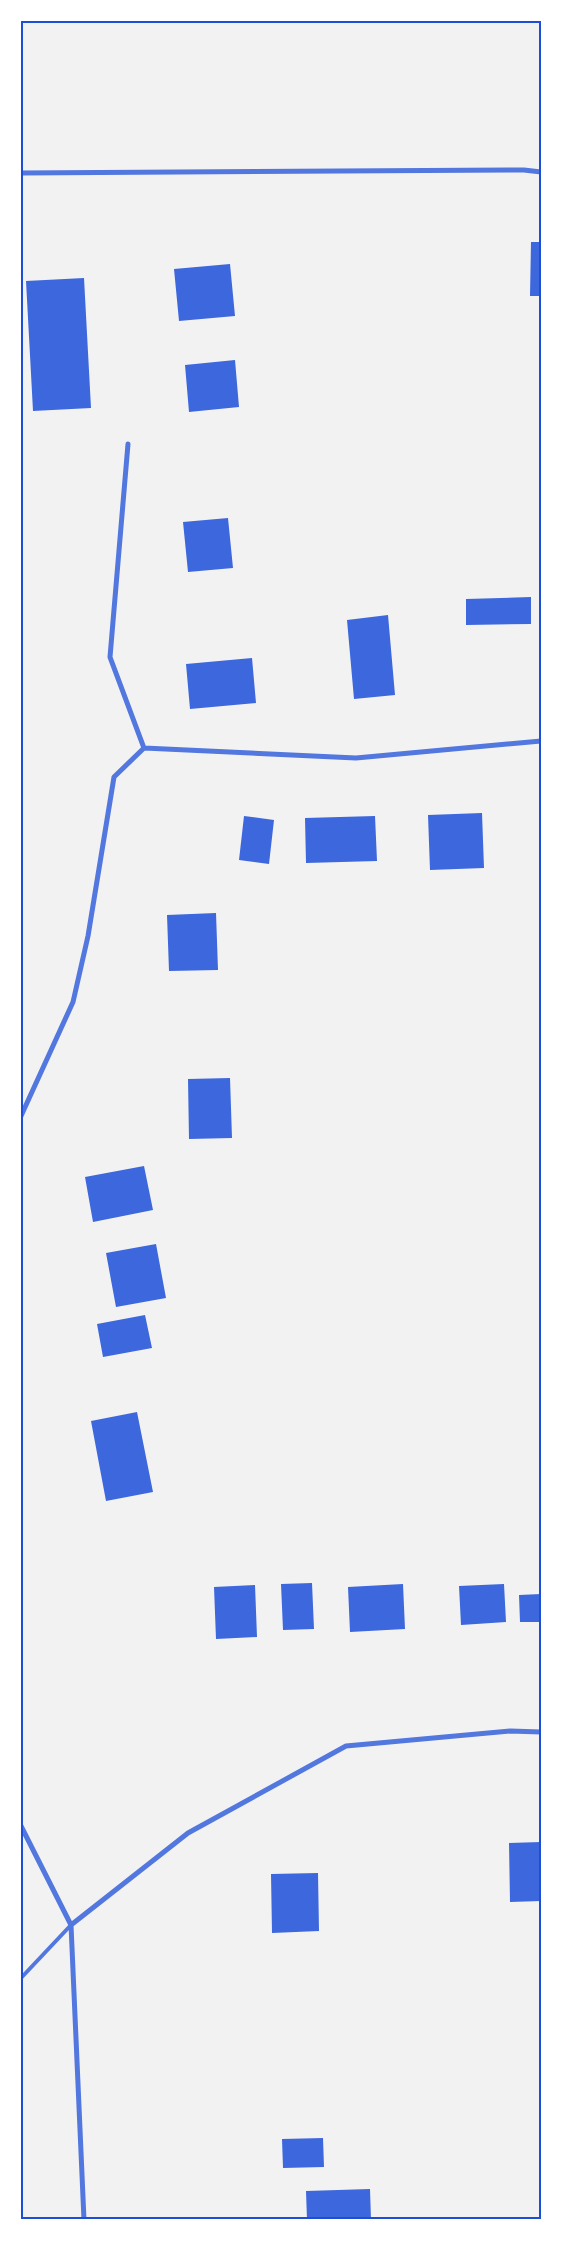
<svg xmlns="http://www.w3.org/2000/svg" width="562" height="2241" font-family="Barlow,sans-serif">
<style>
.building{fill:#3d67dc}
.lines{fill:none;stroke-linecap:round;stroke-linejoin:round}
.service{stroke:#5277de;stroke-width:4}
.minor{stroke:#5277de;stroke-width:5}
.neatline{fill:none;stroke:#1d4ed8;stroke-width:2}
</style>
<rect width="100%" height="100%" fill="#f2f2f2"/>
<path class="building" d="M 531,242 L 541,242 L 541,296 L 530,296 Z
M 230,264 L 235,316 L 179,321 L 174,269 Z
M 84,278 L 91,408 L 33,411 L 26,281 Z
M 235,360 L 239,407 L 189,412 L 185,365 Z
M 228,518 L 233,568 L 188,572 L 183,522 Z
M 531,597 L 531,624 L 466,625 L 466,599 Z
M 388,615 L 395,695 L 354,699 L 347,620 Z
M 252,658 L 256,703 L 190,709 L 186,664 Z
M 482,813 L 484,868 L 430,870 L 428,815 Z
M 244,816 L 274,820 L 269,864 L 239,860 Z
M 375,816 L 377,861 L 306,863 L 305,818 Z
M 216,913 L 218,970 L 169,971 L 167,915 Z
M 230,1078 L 232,1138 L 189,1139 L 188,1079 Z
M 144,1166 L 153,1210 L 93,1222 L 85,1177 Z
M 156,1244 L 166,1298 L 116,1307 L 106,1253 Z
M 145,1315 L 152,1348 L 103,1357 L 97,1324 Z
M 137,1412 L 153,1492 L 106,1501 L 91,1421 Z
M 312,1583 L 314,1629 L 283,1630 L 281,1584 Z
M 403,1584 L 405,1629 L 350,1632 L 348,1587 Z
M 504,1584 L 506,1622 L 461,1625 L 459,1586 Z
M 255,1585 L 257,1637 L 216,1639 L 214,1587 Z
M 541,1594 L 541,1622 L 520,1622 L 519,1595 Z
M 541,1842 L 541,1901 L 510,1902 L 509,1843 Z
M 318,1873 L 319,1931 L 272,1933 L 271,1874 Z
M 323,2138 L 324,2167 L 283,2168 L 282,2139 Z
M 370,2189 L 371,2220 L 307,2220 L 306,2191 Z"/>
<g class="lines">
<path class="service" d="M 21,1978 L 71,1925"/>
<path class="minor" d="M 21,173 L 524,170 L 541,172
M 128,444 L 110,657 L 144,748
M 144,748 L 356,758 L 541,741
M 21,1116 L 73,1002 L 88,936 L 114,777 L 144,748
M 21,1826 L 71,1925 L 84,2220
M 71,1925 L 188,1833 L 346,1746 L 510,1731 L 541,1732"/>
</g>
<rect width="562" height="2241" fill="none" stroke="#ffffff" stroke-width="45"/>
<rect x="22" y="22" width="518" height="2196" class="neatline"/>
</svg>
